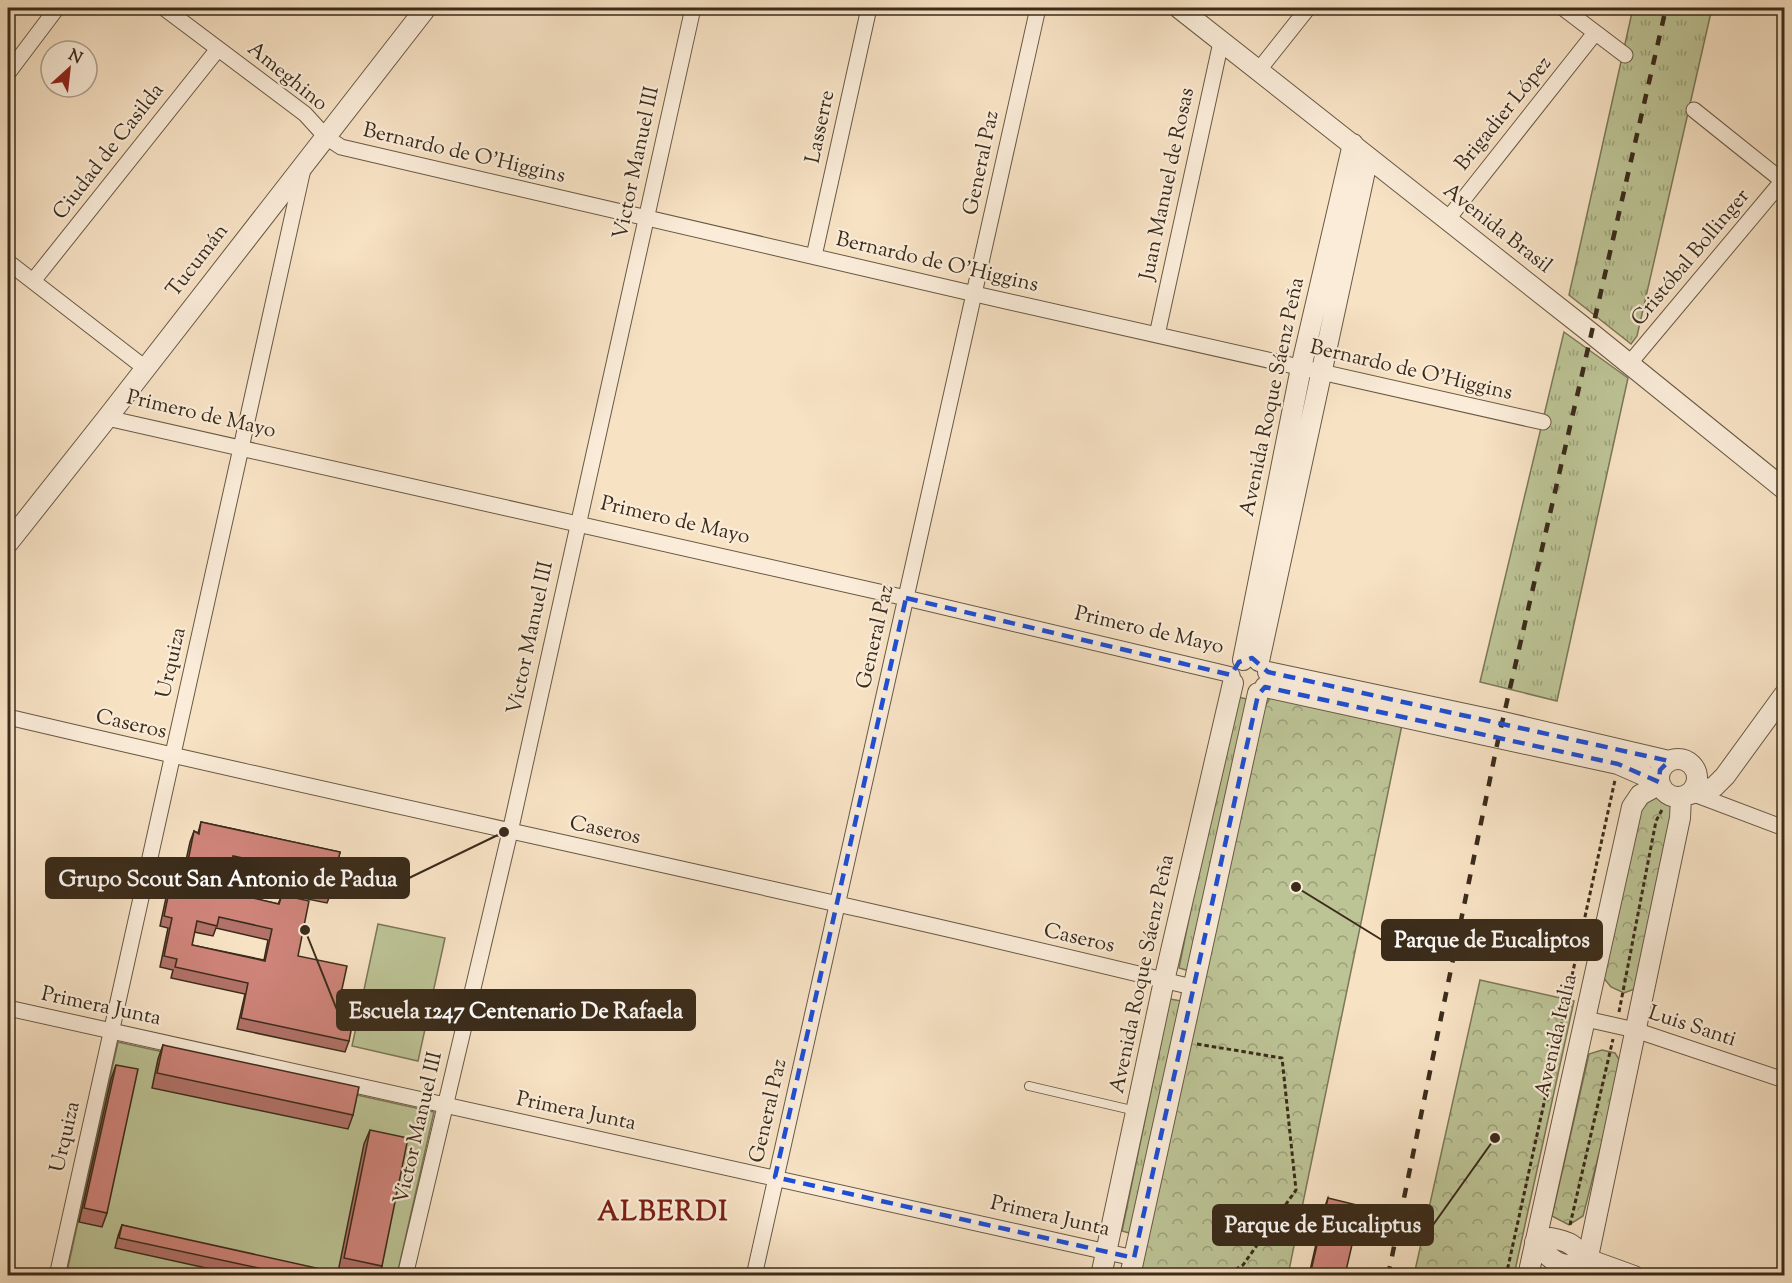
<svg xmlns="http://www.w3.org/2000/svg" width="1792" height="1283" font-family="'Sorts Mill Goudy',serif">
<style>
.grass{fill:url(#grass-tufts);stroke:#7b7758;stroke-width:1.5}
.forest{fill:url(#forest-crowns);stroke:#7b7758;stroke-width:1.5}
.garden{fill:#bcc395;stroke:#7b7758;stroke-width:1.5}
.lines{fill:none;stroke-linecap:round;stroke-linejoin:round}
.service-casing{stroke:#695944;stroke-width:10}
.minor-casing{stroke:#695944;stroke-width:17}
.tertiary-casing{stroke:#695944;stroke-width:22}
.path{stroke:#3a2b1a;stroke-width:3;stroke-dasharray:4.5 3;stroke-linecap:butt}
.service{stroke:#faecd9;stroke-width:8}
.minor{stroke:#faecd9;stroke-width:15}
.tertiary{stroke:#faecd9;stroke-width:20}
.rail{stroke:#3a2b1a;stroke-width:4.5;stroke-dasharray:10 10;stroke-linecap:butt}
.wall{fill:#b27269;stroke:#3a2b1a;stroke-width:1.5;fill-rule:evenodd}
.building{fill:#cf847a;stroke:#3a2b1a;stroke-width:1.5;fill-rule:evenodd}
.marked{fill:none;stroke:#1d4ed8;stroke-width:4.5;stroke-dasharray:12 8;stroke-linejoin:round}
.labels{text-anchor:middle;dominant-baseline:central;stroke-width:4.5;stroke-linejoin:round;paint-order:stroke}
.street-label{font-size:21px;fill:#3a2b1a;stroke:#faecd9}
.district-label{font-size:27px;font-weight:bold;letter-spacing:1.5px;fill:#7a1f14;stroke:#faecd9}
.leader{fill:none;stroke:#3a2b1a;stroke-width:2}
.callout-dot{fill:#3a2b1a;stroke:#faecd9;stroke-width:2}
.callout{fill:#3a2b1a;stroke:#3a2b1a;stroke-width:2}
.callout-label{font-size:22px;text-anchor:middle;font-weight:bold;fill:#fff}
</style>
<defs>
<pattern id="grass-tufts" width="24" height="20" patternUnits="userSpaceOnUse" patternTransform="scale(1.5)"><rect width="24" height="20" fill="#bcc395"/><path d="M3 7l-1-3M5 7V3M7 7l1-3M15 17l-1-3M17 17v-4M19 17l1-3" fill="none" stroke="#9a9f79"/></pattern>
<pattern id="forest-crowns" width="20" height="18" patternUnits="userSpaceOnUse" patternTransform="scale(1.5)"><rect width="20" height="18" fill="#bcc395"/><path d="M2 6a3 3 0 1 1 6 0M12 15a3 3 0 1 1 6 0" fill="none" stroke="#9a9f79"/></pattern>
</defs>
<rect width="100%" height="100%" fill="#f7e2c4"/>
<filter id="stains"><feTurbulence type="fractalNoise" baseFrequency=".00333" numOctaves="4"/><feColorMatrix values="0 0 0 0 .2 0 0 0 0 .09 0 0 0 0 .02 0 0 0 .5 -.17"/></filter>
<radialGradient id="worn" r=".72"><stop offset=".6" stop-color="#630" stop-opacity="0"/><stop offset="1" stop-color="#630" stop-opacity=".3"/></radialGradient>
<path class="grass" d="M 1633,8 L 1712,8 L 1637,336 L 1631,344 L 1569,295 Z
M 1564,332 L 1628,378 L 1557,701 L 1480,682 Z
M 1234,696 L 1251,700 L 1193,972 L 1179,968 Z
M 1170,999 L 1187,1002 L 1136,1235 L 1122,1231 Z"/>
<path class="forest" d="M 1270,698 L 1403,720 L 1288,1275 L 1138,1276 L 1262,711 Z
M 1650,794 C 1663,798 1669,800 1674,813 L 1640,987 L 1624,993 L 1611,987 L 1602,976 L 1640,807 Z
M 1480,980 L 1574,1001 L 1514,1275 L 1414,1275 Z
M 1602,1050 L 1615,1053 L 1622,1064 L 1583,1216 L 1569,1225 L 1552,1216 L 1589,1054 Z"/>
<path class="garden" d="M 378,924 L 445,938 L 418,1061 L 352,1046 Z
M 118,1042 L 434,1112 L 397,1275 L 66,1276 Z"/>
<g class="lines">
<defs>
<path id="service" d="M 1029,1086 L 1136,1111"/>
<path id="minor" d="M 164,8 L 305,114 L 326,137 L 341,147 L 975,294 L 1543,422
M 1563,8 L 1625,55
M 1258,71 L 1308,8
M 8,73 L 57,8
M 1694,110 L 1784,182
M 1447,220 L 1595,33
M 814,256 L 869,8
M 8,262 L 145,368
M 33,281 L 218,49
M 1157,335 L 1221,42
M 1629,364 L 1784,179
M 107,418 L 906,598 L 1232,675
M 8,717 C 402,810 799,891 1192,987
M 1694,794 L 1784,828
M 8,1008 L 1134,1258
M 1586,1019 L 1635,1030 L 1784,1080
M 57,1276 L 303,169
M 405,1276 L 510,832 L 693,8
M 754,1276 L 1038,8"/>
<path id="tertiary" d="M 1179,8 L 1591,333 L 1784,489
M 8,543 L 107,418 L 426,8
M 1243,660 L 1301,368 L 1353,144
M 1259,661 L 1368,157
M 1268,672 L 1503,722 L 1669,761
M 1265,687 L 1618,764 L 1659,782
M1659 778a19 19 0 1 1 38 0a19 19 0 1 1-38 0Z
M 1687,795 L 1714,787 L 1725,776 L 1784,695
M 1551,1238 C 1569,1241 1574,1245 1587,1259 C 1563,1273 1552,1261 1535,1242 Z
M 1587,1259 L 1634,1276
M 1101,1276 L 1164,981 L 1233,683
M 1130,1276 L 1258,693
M 1528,1276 L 1632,807 L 1640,795 L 1660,784
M 1584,1276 L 1680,818 L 1681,797"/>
</defs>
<use href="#service" class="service-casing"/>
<use href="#minor" class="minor-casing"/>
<use href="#tertiary" class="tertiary-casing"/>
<path class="path" d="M 1619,1012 L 1656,821 L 1663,808
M 1197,1044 L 1282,1058 L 1296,1190 L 1243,1265 L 1225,1276
M 1570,1225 L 1613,1039
M 1506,1276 L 1615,780"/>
<use href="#service" class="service"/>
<use href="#minor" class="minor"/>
<use href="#tertiary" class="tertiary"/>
<path class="rail" d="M 1388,1276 L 1497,745 L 1666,8"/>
</g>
<path class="wall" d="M 201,822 L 340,852 L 331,893 L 327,903 L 297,897 L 300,882 L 231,867 L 226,892 L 278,904 L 282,895 L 298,956 L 340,998 L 349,1041 L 345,1052 L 237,1029 L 245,994 L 171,978 L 173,970 L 160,967 L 168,928 L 160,926 L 171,874 L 175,863 L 185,865 L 190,842 L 194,831 L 198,833 ZM 216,928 L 268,940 L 264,960 L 192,945 L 194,932 L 213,936 Z
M 163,1045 L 353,1115 L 348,1129 L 152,1088 L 158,1059 Z
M 116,1065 L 107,1213 L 102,1227 L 79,1222 L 111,1079 Z
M 370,1130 L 382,1266 L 379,1275 L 355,1275 L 338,1272 L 364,1144 Z
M 1328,1198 L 1345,1275 L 1309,1275 L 1324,1209 Z
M 122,1225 L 320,1275 L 238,1275 L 115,1248 L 118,1236 Z"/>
<path class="building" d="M 201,822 L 340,852 L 331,893 L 301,886 L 304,871 L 233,856 L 226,892 L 279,904 L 282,895 L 309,901 L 298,956 L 347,966 L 340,998 L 357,1001 L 349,1041 L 241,1018 L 248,983 L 175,967 L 177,959 L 164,956 L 172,918 L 164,916 L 175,863 L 187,866 L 194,831 L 199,834 ZM 219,917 L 272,929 L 265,961 L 192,945 L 197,921 L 217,926 Z
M 163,1045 L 359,1087 L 353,1115 L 157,1073 Z
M 116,1065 L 138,1069 L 107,1213 L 84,1208 Z
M 370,1130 L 408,1138 L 382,1266 L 344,1258 Z
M 1328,1198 L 1361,1206 L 1345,1275 L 1310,1275 Z
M 122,1225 L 321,1269 L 320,1275 L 291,1275 L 119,1238 Z"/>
<path class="marked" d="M 906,598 L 1231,675 L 1239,662 L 1252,658 L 1268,672 L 1669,761 L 1660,770 L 1659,782 L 1618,764 L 1265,687 L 1258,695 L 1134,1258 L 775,1177 Z"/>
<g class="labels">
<g class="street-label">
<text transform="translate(287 77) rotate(39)">Ameghino</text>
<text transform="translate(1504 114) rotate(-51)">Brigadier López</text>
<text transform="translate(821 127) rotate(-78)">Lasserre</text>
<text transform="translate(109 152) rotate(-52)">Ciudad de Casilda</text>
<text transform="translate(464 154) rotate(13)">Bernardo de O'Higgins</text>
<text transform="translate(637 163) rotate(-78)">Victor Manuel III</text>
<text transform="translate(982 163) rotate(-78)">General Paz</text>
<text transform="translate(1168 184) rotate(-78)">Juan Manuel de Rosas</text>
<text transform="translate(1497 229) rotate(38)">Avenida Brasil</text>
<text transform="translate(1691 258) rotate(-50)">Cristóbal Bollinger</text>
<text transform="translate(198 261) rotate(-52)">Tucumán</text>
<text transform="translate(937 263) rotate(13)">Bernardo de O'Higgins</text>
<text transform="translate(1411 371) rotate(13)">Bernardo de O'Higgins</text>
<text transform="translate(1273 397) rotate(-78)">Avenida Roque Sáenz Peña</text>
<text transform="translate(201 415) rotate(13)">Primero de Mayo</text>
<text transform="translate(675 521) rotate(13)">Primero de Mayo</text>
<text transform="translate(1149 631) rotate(13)">Primero de Mayo</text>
<text transform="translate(876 637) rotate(-77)">General Paz</text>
<text transform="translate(531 638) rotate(-78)">Victor Manuel III</text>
<text transform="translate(172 663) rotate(-77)">Urquiza</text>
<text transform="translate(131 725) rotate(13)">Caseros</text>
<text transform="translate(605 831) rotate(12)">Caseros</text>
<text transform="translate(1079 939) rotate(13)">Caseros</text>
<text transform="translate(1143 974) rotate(-78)">Avenida Roque Sáenz Peña</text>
<text transform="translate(101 1007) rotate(12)">Primera Junta</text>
<text transform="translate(1692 1027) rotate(18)">Luis Santi</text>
<text transform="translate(1557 1036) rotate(-77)">Avenida Italia</text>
<text transform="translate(769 1111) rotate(-77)">General Paz</text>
<text transform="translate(576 1112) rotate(12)">Primera Junta</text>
<text transform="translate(419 1128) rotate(-77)">Victor Manuel III</text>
<text transform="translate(66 1137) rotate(-77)">Urquiza</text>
<text transform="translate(1050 1217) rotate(13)">Primera Junta</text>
</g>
<g class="district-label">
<text x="663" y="1213">ALBERDI</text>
</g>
</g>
<path class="leader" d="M504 832L409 878M1296 887L1382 940M305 930L337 1010M1495 1138L1433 1225"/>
<g class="callout-dot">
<circle cx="504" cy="832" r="6"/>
<circle cx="1296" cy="887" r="6"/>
<circle cx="305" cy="930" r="6"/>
<circle cx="1495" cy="1138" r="6"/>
</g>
<g class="callout">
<rect x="46" y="858" width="363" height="40" rx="6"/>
<rect x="1382" y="920" width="220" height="40" rx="6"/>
<rect x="337" y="990" width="358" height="40" rx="6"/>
<rect x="1213" y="1205" width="220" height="40" rx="6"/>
</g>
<g class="callout-label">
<text x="228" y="886">Grupo Scout San Antonio de Padua</text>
<text x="1492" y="947">Parque de Eucaliptos</text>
<text x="516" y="1018">Escuela 1247 Centenario De Rafaela</text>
<text x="1323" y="1232">Parque de Eucaliptus</text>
</g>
<rect width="1792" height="1283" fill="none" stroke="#f7e2c4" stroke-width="30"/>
<rect x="9" y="9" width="1774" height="1265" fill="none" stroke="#3a2b1a" stroke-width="3"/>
<rect x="15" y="15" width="1762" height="1253" fill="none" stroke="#3a2b1a" stroke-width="1.5"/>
<g transform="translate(69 69) rotate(27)"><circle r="28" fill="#faecd9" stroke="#ad9f8d" stroke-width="1.5"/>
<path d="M0-4.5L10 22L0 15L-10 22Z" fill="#8f2418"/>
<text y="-9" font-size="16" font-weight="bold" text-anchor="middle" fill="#3a2b1a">N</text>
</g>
<rect width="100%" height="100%" filter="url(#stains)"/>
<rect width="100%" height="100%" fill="url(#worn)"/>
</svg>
